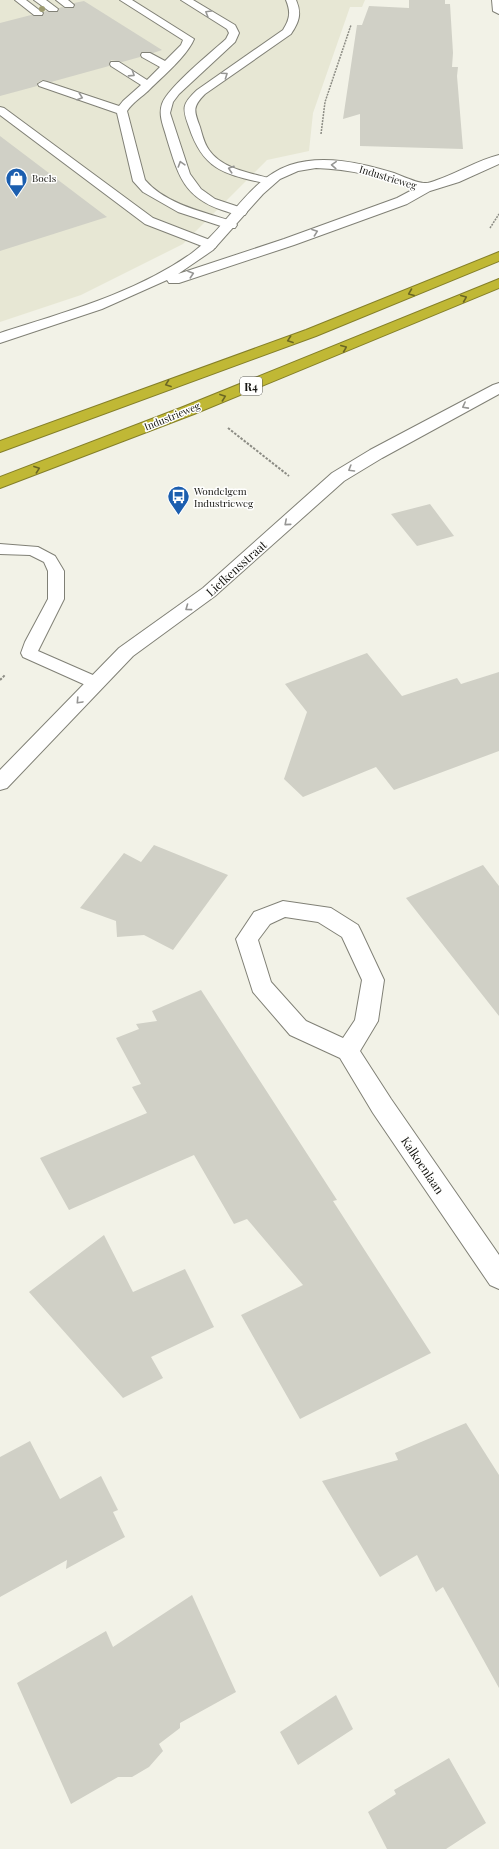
<svg xmlns="http://www.w3.org/2000/svg" width="499" height="1849" font-family="'Playfair Display',serif">
<style>
.built{fill:#e7e7d4}
.building{fill:#d0d0c6}
.lines{fill:none;stroke-linecap:round;stroke-linejoin:round}
.lane-casing{stroke:#808076;stroke-width:2}
.street-casing{stroke:#808076;stroke-width:2}
.highway-casing{stroke:#847f29;stroke-width:2}
.path-far1{stroke:#8c8c84;stroke-width:1.5;stroke-dasharray:2 1;stroke-linecap:butt}
.path{stroke:#8c8c84;stroke-width:2;stroke-dasharray:2.5 1.5;stroke-linecap:butt}
.lane{fill:#fff;fill-rule:evenodd}
.street{fill:#fff;fill-rule:evenodd}
.highway{fill:#c0b835;fill-rule:evenodd}
.tree{fill:#9d9b71}
.oneway{stroke:#969694}
.oneway2{stroke:#6b6724}
.labels{text-anchor:middle;dominant-baseline:central;stroke-width:3;stroke-linejoin:round;paint-order:stroke}
.far-street-label{font-size:10px;fill:#161612;stroke:#fffffe}
.far-poi-label{font-size:10px;fill:#161612;stroke:#fffffe;text-anchor:start}
.shield{fill:#fffffe;stroke:#5c5c59;stroke-width:1}
.shield-label{font-size:11px;font-weight:bold;fill:#161612}
.street-label{font-size:12px;fill:#161612;stroke:#fffffe}
</style>
<rect width="100%" height="100%" fill="#f2f2e7"/>
<path class="built" d="M 0,0 L 365,0 L 362,7 L 350,7 L 313,113 L 309,151 L 267,160 L 183,244 L 81,295 L 0,322 Z"/>
<path class="building" d="M 409,0 L 445,0 L 445,4 L 450,4 L 453,53 L 452,67 L 458,67 L 457,76 L 463,149 L 360,146 L 360,114 L 343,119 L 357,25 L 362,25 L 369,6 L 409,8 Z
M 84,1 L 162,50 L 153,53 L 142,52 L 140,54 L 140,57 L 122,62 L 111,60 L 109,66 L 51,82 L 42,80 L 37,83 L 37,86 L 0,96 L 0,23 L 31,15 L 42,16 L 44,14 L 44,12 L 46,11 L 57,12 L 59,10 L 59,8 L 62,7 L 65,8 L 73,8 L 75,6 L 74,3 Z
M 0,136 L 107,217 L 0,251 Z
M 430,504 L 454,536 L 417,546 L 391,514 Z
M 367,653 L 402,696 L 457,678 L 461,684 L 499,672 L 499,751 L 394,790 L 376,767 L 303,797 L 284,779 L 307,712 L 285,684 Z
M 154,845 L 228,875 L 173,950 L 144,935 L 117,937 L 116,921 L 80,908 L 124,853 L 141,862 Z
M 483,865 L 499,886 L 499,1016 L 406,898 Z
M 201,990 L 337,1200 L 333,1201 L 431,1353 L 300,1419 L 241,1315 L 303,1285 L 247,1219 L 234,1224 L 194,1155 L 69,1210 L 40,1158 L 147,1113 L 132,1087 L 141,1084 L 116,1038 L 139,1029 L 136,1024 L 157,1021 L 152,1011 Z
M 104,1235 L 133,1292 L 185,1269 L 214,1327 L 151,1357 L 163,1378 L 123,1398 L 29,1292 Z
M 466,1423 L 499,1475 L 499,1688 L 443,1587 L 436,1592 L 417,1555 L 380,1577 L 322,1481 L 398,1460 L 395,1453 Z
M 30,1441 L 60,1499 L 101,1476 L 118,1510 L 113,1512 L 125,1537 L 66,1569 L 67,1560 L 0,1597 L 0,1457 Z
M 192,1595 L 236,1692 L 180,1723 L 180,1728 L 159,1744 L 163,1751 L 149,1767 L 132,1777 L 118,1777 L 71,1804 L 17,1683 L 106,1631 L 113,1647 Z
M 336,1695 L 353,1729 L 298,1765 L 280,1732 Z
M 449,1758 L 486,1823 L 446,1849 L 387,1849 L 368,1812 L 396,1794 L 394,1790 Z"/>
<g class="lines">
<defs>
<path id="lane" d="M 15,0 L 26,0 L 43,13 L 42,15 L 34,15 Z
M 34,0 L 46,0 L 58,9 L 57,11 L 49,11 Z
M 56,0 L 68,0 L 74,5 L 73,7 L 65,7 Z
M 120,0 L 132,0 L 194,39 C 187,56 163,76 149,90 C 142,97 133,102 127,111 L 145,180 C 165,204 206,213 235,222 L 237,225 L 235,228 L 227,228 L 178,212 L 143,192 L 133,181 L 117,113 L 39,86 L 38,84 L 43,81 L 47,82 L 119,106 L 123,101 L 141,85 L 111,66 L 110,64 L 111,62 L 119,62 L 147,80 L 160,67 L 142,57 L 141,55 L 142,53 L 150,53 L 165,61 L 181,45 L 183,40 Z
M 181,0 L 193,0 L 235,25 L 239,33 L 235,42 L 179,94 L 173,102 L 170,113 L 190,174 L 201,189 L 215,199 L 245,209 L 247,212 L 245,215 C 237,216 229,212 222,210 C 183,197 178,174 167,139 C 164,127 158,116 162,104 C 168,87 212,52 226,39 L 229,33 L 227,29 Z
M 286,0 L 296,0 C 302,14 299,22 291,34 L 205,94 C 192,107 194,111 200,127 C 202,134 204,143 209,150 C 222,169 251,173 272,179 L 274,181 L 268,184 C 226,174 204,172 189,127 C 182,108 182,104 197,90 L 283,30 C 290,19 291,12 286,0 Z
M 0,107 L 4,108 L 153,218 L 215,242 L 217,245 L 215,248 L 207,248 L 145,224 L 0,115 Z
M 0,544 L 38,547 L 55,556 L 64,571 L 64,599 L 38,651 L 102,679 L 104,683 L 102,687 L 96,689 L 90,687 L 23,657 L 21,653 L 25,642 L 48,599 L 48,571 L 44,562 L 30,555 L 0,554 Z"/>
<path id="street" d="M 492,0 L 499,0 L 499,14 L 493,11 Z
M 499,155 L 499,164 L 459,182 L 430,191 L 407,204 L 294,245 L 179,283 L 169,283 L 167,280 L 102,309 L 0,343 L 0,333 C 65,312 136,293 192,253 C 228,227 247,180 290,165 C 323,154 362,163 394,173 C 402,176 419,184 426,183 C 429,183 434,181 437,180 C 458,173 478,160 499,155 ZM 316,168 C 351,169 381,177 414,189 L 397,198 L 284,239 L 178,274 L 213,250 L 263,194 L 280,179 L 298,171 Z
M 499,383 L 499,394 L 382,458 L 344,481 L 215,596 L 133,656 L 7,788 L 0,790 L 0,770 L 119,648 L 203,588 L 332,473 L 370,450 L 493,385 Z
M 283,901 L 331,908 L 358,925 L 361,931 L 384,980 L 378,1021 L 360,1051 L 391,1099 L 499,1255 L 499,1289 L 490,1285 L 373,1113 L 340,1058 L 290,1035 L 253,992 L 236,939 L 254,912 ZM 285,917 L 318,922 L 342,937 L 362,980 L 355,1020 L 343,1038 L 306,1021 L 271,982 L 258,940 L 270,924 Z"/>
<path id="highway" d="M 499,252 L 499,261 L 316,336 L 0,452 L 0,441 L 306,330 Z
M 499,279 L 499,288 L 194,414 L 0,488 L 0,477 L 183,407 Z"/>
</defs>
<use href="#lane" class="lane-casing"/>
<use href="#street" class="street-casing"/>
<use href="#highway" class="highway-casing"/>
<path class="path-far1" d="M 321,134 L 325,102 L 351,25
M 490,228 L 499,214"/>
<path class="path" d="M 228,428 L 289,476
M 0,680 L 5,675"/>
<use href="#lane" class="lane"/>
<use href="#street" class="street"/>
<use href="#highway" class="highway"/>
</g>
<circle class="tree" cx="42" cy="9" r="3"/>
<defs><path id="oneway-chevron" d="M-2-3.5L2.5 0L-2 3.5" fill="none" stroke-width="1.6" stroke-linecap="round" stroke-linejoin="round"/></defs>
<g class="oneway">
<use href="#oneway-chevron" transform="translate(208 13) rotate(-149)"/>
<use href="#oneway-chevron" transform="translate(132 74) rotate(33)"/>
<use href="#oneway-chevron" transform="translate(225 75) rotate(-35)"/>
<use href="#oneway-chevron" transform="translate(80 97) rotate(19)"/>
<use href="#oneway-chevron" transform="translate(181 164) rotate(-107)"/>
<use href="#oneway-chevron" transform="translate(334 165) rotate(-177)"/>
<use href="#oneway-chevron" transform="translate(231 169) rotate(-162)"/>
<use href="#oneway-chevron" transform="translate(315 232) rotate(-20)"/>
<use href="#oneway-chevron" transform="translate(191 274) rotate(-18)"/>
<use href="#oneway-chevron" transform="translate(465 406) rotate(152)"/>
<use href="#oneway-chevron" transform="translate(351 469) rotate(149)"/>
<use href="#oneway-chevron" transform="translate(287 523) rotate(139)"/>
<use href="#oneway-chevron" transform="translate(188 608) rotate(144)"/>
<use href="#oneway-chevron" transform="translate(79 701) rotate(133)"/>
</g>
<g class="oneway2">
<use href="#oneway-chevron" transform="translate(411 293) rotate(158)"/>
<use href="#oneway-chevron" transform="translate(464 298) rotate(-23)"/>
<use href="#oneway-chevron" transform="translate(290 340) rotate(160)"/>
<use href="#oneway-chevron" transform="translate(344 348) rotate(-23)"/>
<use href="#oneway-chevron" transform="translate(168 384) rotate(160)"/>
<use href="#oneway-chevron" transform="translate(223 397) rotate(-20)"/>
<use href="#oneway-chevron" transform="translate(37 469) rotate(-20)"/>
</g>
<defs>
<symbol id="shop-pin" viewBox="-11 -11 22 30"><path d="M0 17L-7.5 6A9.5 9.5 0 1 1 7.5 6Z" fill="#1b5eaf" stroke="#fffffe"/><path d="M-5-2.5h2.3a2.7 3.5 0 0 1 5.4 0H5L5.5 6h-11ZM-1.5-2.5h3a1.5 2.3 0 0 0-3 0Z" fill="#fff"/></symbol>
<symbol id="bus-pin" viewBox="-11 -11 22 30"><path d="M0 17L-7.5 6A9.5 9.5 0 1 1 7.5 6Z" fill="#1b5eaf" stroke="#fffffe"/><path d="M-5-6H5V4H4V6H2V4H-2V6H-4V4H-5ZM-3.5-4V0h7V-4ZM-3.5 1.2v1.5H-2V1.2ZM2 1.2v1.5H3.5V1.2Z" fill="#fff"/></symbol>
</defs>
<g fill-rule="evenodd">
<use href="#shop-pin" x="4" y="166" width="25" height="34"/>
<use href="#bus-pin" x="166" y="484" width="25" height="34"/>
</g>
<g class="labels">
<g class="far-street-label">
<text transform="translate(388 177) rotate(17)">Industrieweg</text>
<text transform="translate(172 416) rotate(-22)">Industrieweg</text>
</g>
<g class="far-poi-label">
<text x="32" y="178">Boels</text>
<text x="194" y="491">Wondelgem<tspan x="194" dy="12">Industrieweg</tspan></text>
</g>
<rect class="shield" x="240" y="377" width="22" height="18" rx="3"/>
<g class="shield-label">
<text x="251" y="386">R4</text>
</g>
<g class="street-label">
<text transform="translate(236 568) rotate(-42)">Liefkensstraat</text>
<text transform="translate(423 1165) rotate(56)">Kalkoenlaan</text>
</g>
</g>
</svg>
